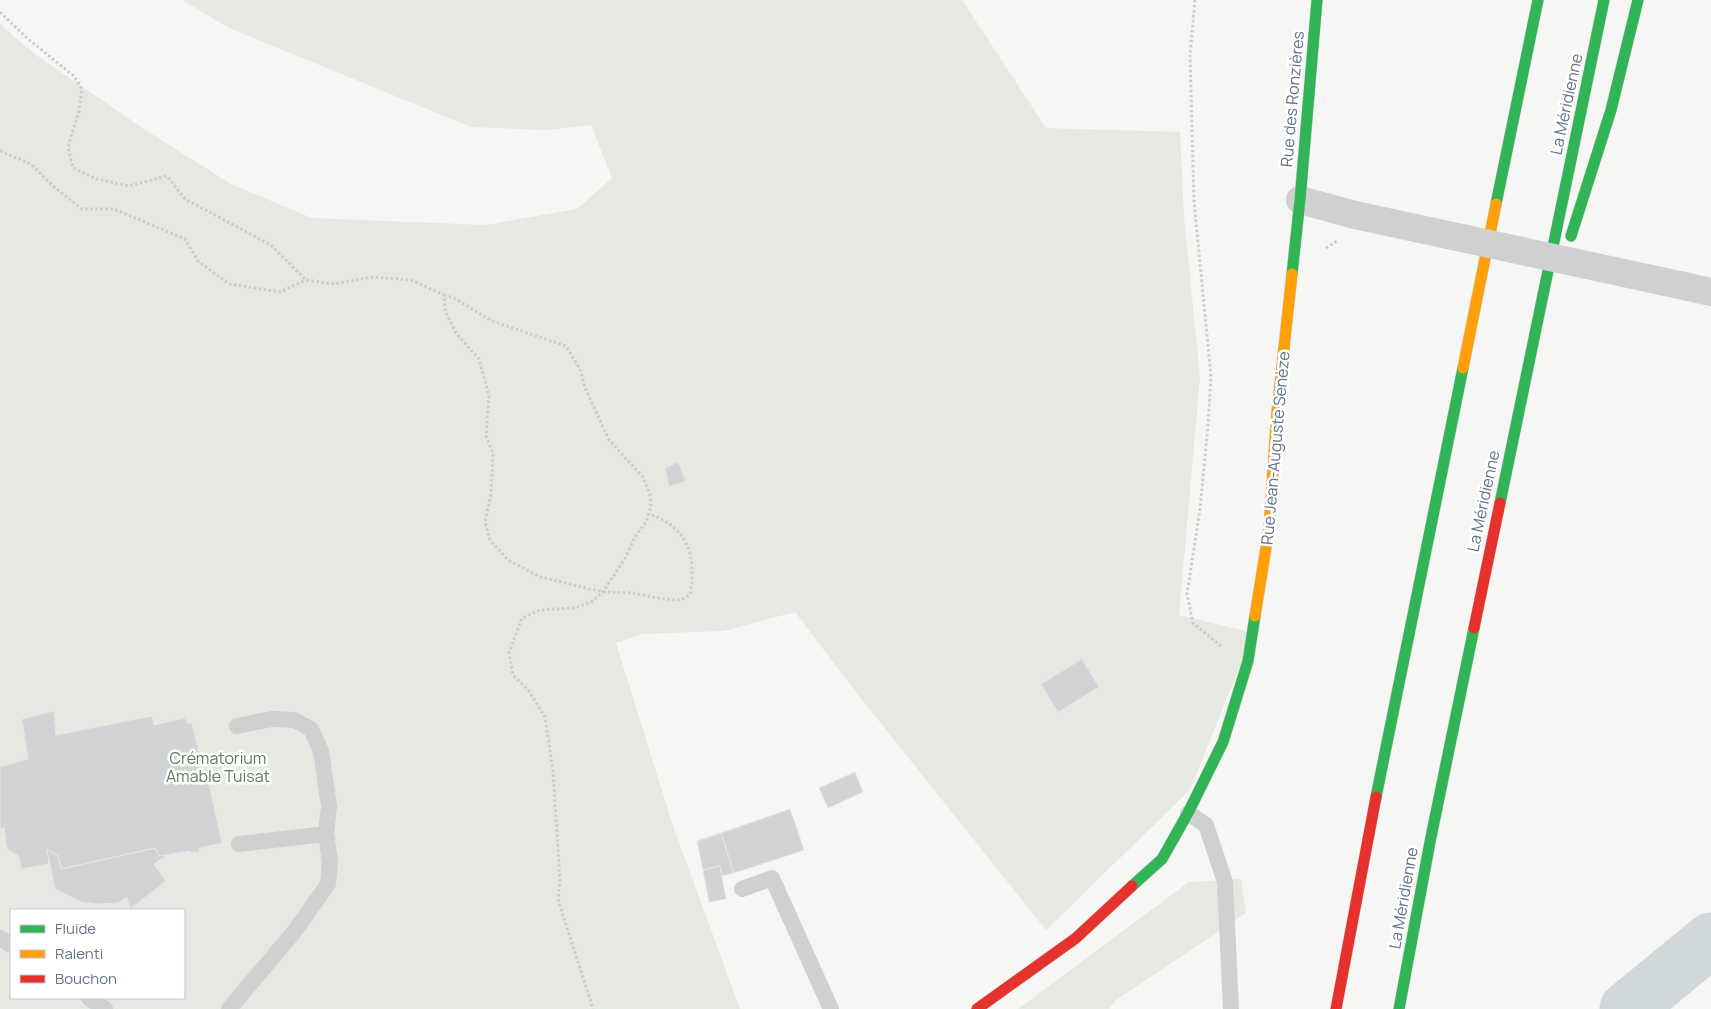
<svg xmlns="http://www.w3.org/2000/svg" width="1711" height="1009" font-family="Manrope,sans-serif">
<style>
.green{fill:#e5e9e2;fill-rule:evenodd}
.lines{fill:none;stroke-linecap:round;stroke-linejoin:round}
.river{stroke:#d0d8dc;stroke-width:55}
.building{fill:#d2d3d4;stroke:#e5e5e4}
.fast-casing{stroke:#d1d3d4;stroke-width:12}
.slow-casing{stroke:#d1d3d4;stroke-width:12}
.jam-casing{stroke:#d1d3d4;stroke-width:12}
.path{stroke:#cccdce;stroke-width:3;stroke-dasharray:2.5 2.5;stroke-linecap:butt}
.lane{stroke:#cfd1d1;stroke-width:16}
.street{stroke:#cfd1d1;stroke-width:28}
.fast{stroke:#30b455;stroke-width:11}
.slow{stroke:#ff9f0a;stroke-width:11}
.jam{stroke:#e5322d;stroke-width:11}
.street-bridge{stroke:#cfd1d1;stroke-width:28}
.labels{text-anchor:middle;dominant-baseline:central;stroke-width:5;stroke-linejoin:round;paint-order:stroke}
.street-label{font-size:16px;fill:#637487;stroke:#fff}
.park-label{font-size:16px;fill:#62795e;stroke:#fff}
</style>
<rect width="100%" height="100%" fill="#f6f6f4"/>
<path class="green" d="M 182,0 L 962,0 L 1046,128 L 1180,132 L 1184,216 L 1200,378 L 1179,615 L 1253,633 L 1190,790 L 1046,930 L 855,691 L 795,612 L 724,631 L 643,634 L 616,643 L 673,826 L 740,1009 L 0,1009 L 0,24 L 36,55 L 144,129 L 231,184 L 312,218 L 485,225 L 577,209 L 612,178 L 591,125 L 547,130 L 471,127 L 229,28 ZM 11,910 L 184,910 L 184,998 L 11,998 Z
M 1241,879 L 1246,913 L 1116,1000 L 1109,1009 L 1018,1009 L 1189,882 Z"/>
<g class="lines">
<path class="river" d="M 1627,1009 L 1711,940"/>
</g>
<path class="building" d="M 678,462 L 686,481 L 669,487 L 665,468 Z
M 1082,659 L 1099,687 L 1058,712 L 1041,684 Z
M 54,711 L 56,735 L 152,716 L 154,725 L 185,718 L 187,723 L 192,723 L 205,781 L 208,780 L 222,843 L 199,848 L 200,852 L 191,853 L 190,851 L 159,856 L 155,848 L 61,869 L 58,855 L 47,850 L 49,864 L 21,869 L 19,856 L 7,849 L 4,828 L 0,829 L 0,767 L 28,759 L 22,719 Z
M 855,772 L 863,792 L 828,808 L 819,788 Z
M 790,809 L 804,850 L 734,873 L 721,833 Z
M 721,833 L 734,873 L 722,876 L 720,866 L 703,870 L 697,841 Z
M 155,848 L 159,856 L 167,855 L 154,864 L 166,881 L 130,909 L 127,897 L 118,903 L 99,904 L 82,902 L 55,889 L 47,850 L 58,855 L 61,869 Z
M 720,866 L 726,899 L 709,902 L 703,870 Z"/>
<g class="lines">
<defs>
<path id="fast" d="M 1496,204 L 1538,0
M 1571,236 L 1611,110 L 1638,0
M 1292,274 L 1300,200 L 1317,0
M 1500,503 L 1604,0
M 1376,797 L 1463,368
M 1132,886 L 1162,859 L 1188,813 L 1223,742 L 1248,661 L 1255,616
M 1399,1009 L 1430,842 L 1474,628"/>
<path id="slow" d="M 1463,368 L 1496,204
M 1255,616 L 1269,529 L 1277,412 L 1292,274"/>
<path id="jam" d="M 1474,628 L 1500,503
M 977,1009 L 1076,938 L 1132,886
M 1336,1009 L 1376,797"/>
</defs>
<use href="#fast" class="fast-casing"/>
<use href="#slow" class="slow-casing"/>
<use href="#jam" class="jam-casing"/>
<path class="path" d="M 1195,0 L 1190,55 L 1194,201 L 1211,377 L 1208,425 L 1200,509 L 1187,594 L 1193,623 L 1221,646
M 0,12 L 27,38 L 74,76 L 82,89 L 79,111 L 68,147 L 73,168 L 96,179 L 129,186 L 167,176 L 185,199 L 271,245 L 306,280 L 334,284 L 373,277 L 411,280 L 444,295 L 445,311 L 456,333 L 479,359 L 489,396 L 486,436 L 493,453 L 491,494 L 485,522 L 490,540 L 508,560 L 540,577 L 603,592 L 633,593 L 663,599 L 681,600 L 690,595 C 697,556 688,527 649,514
M 0,151 L 31,164 L 53,186 L 82,209 L 114,209 L 185,239 L 198,261 L 229,284 L 280,292 L 306,280
M 1326,248 L 1337,241
M 444,295 L 454,298 L 492,321 L 566,346 L 580,369 L 585,388 L 609,440 L 643,477 L 650,494 L 651,506 L 646,522 L 635,537 L 625,558 L 603,592 L 593,601 L 575,608 L 540,610 L 522,618 L 509,653 L 513,675 L 529,691 L 545,717 L 553,771 L 560,880 L 558,899 L 593,1009"/>
<path class="lane" d="M 237,726 L 272,719 L 294,720 L 311,729 L 321,751 L 329,806 L 326,834
M 1188,813 L 1206,825 L 1225,882 L 1231,1009
M 742,889 L 772,878 L 831,1009
M 0,938 L 11,945
M 89,998 L 105,1009
M 229,1009 L 294,932 L 328,884 L 330,862 L 326,834 L 239,844"/>
<path class="street" d="M 1300,200 L 1355,215
M 1684,286 L 1711,292"/>
<use href="#fast" class="fast"/>
<use href="#slow" class="slow"/>
<use href="#jam" class="jam"/>
<path class="street-bridge" d="M 1355,215 L 1684,286"/>
</g>
<g class="labels">
<g class="street-label">
<text transform="translate(1292 99) rotate(-85)">Rue des Ronzières</text>
<text transform="translate(1566 104) rotate(-78)">La Méridienne</text>
<text transform="translate(1275 448) rotate(-85)">Rue Jean-Auguste Senèze</text>
<text transform="translate(1483 501) rotate(-78)">La Méridienne</text>
<text transform="translate(1403 898) rotate(-80)">La Méridienne</text>
</g>
<g class="park-label">
<text x="218" y="758">Crématorium<tspan x="218" dy="18">Amable Tuisat</tspan></text>
</g>
</g>
<rect x="10" y="909" width="175" height="90" fill="#ffffff" stroke="#c1c7cf"/>
<rect x="20" y="925" width="25" height="8" fill="#30b455" stroke="#c1c7cf"/>
<text x="55" y="934" font-size="15" fill="#637487">Fluide</text>
<rect x="20" y="950" width="25" height="8" fill="#ff9f0a" stroke="#c1c7cf"/>
<text x="55" y="959" font-size="15" fill="#637487">Ralenti</text>
<rect x="20" y="975" width="25" height="8" fill="#e5322d" stroke="#c1c7cf"/>
<text x="55" y="984" font-size="15" fill="#637487">Bouchon</text>
</svg>
